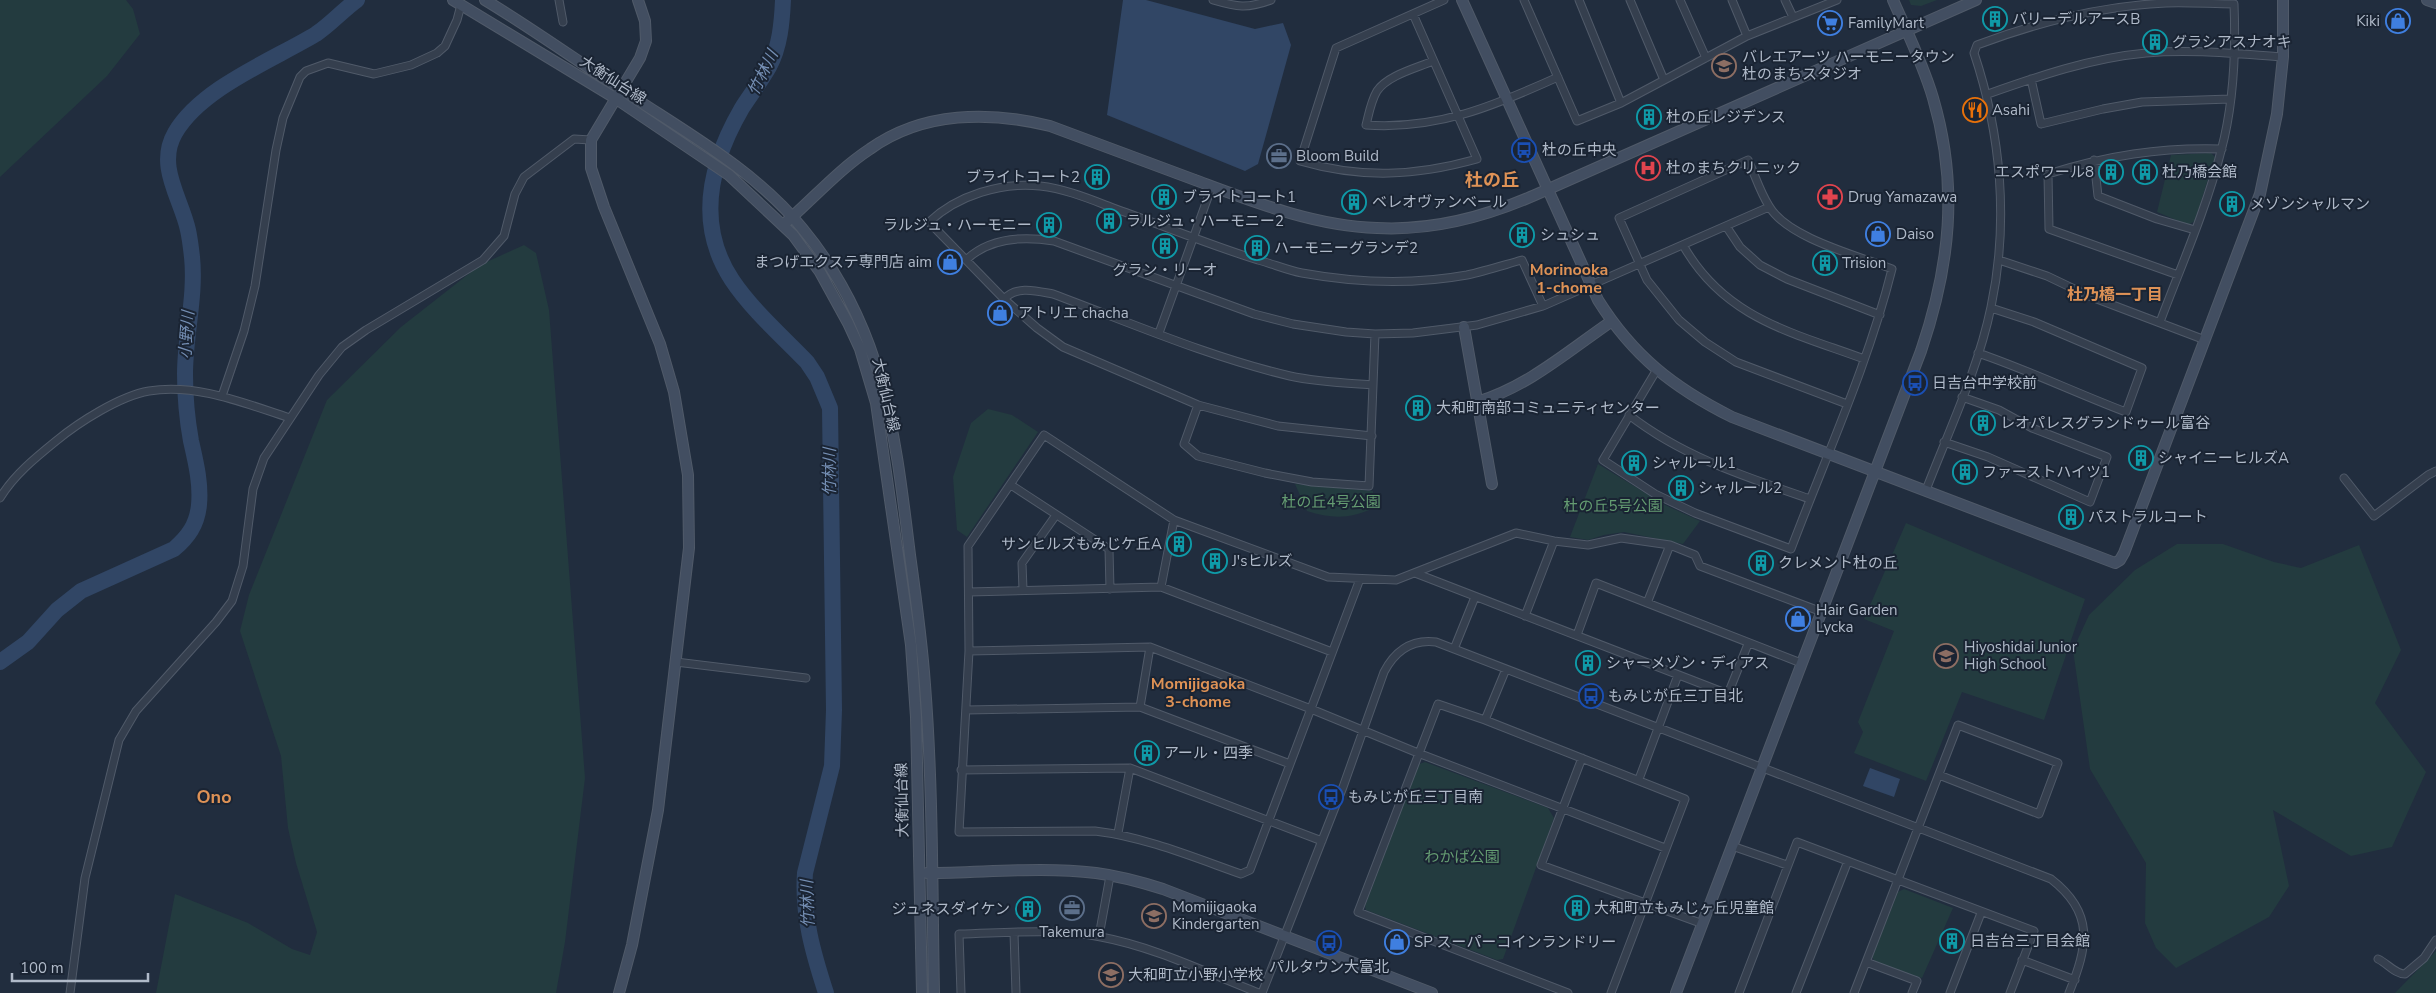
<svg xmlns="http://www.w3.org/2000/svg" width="2436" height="993" font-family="'Nunito Sans','Noto Sans JP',sans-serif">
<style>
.green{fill:#233b3f}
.water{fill:#314665}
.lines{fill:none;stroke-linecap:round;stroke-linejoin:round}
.river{stroke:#314665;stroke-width:16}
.street-casing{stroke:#505a69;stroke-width:9}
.secondary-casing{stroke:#505a69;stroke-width:12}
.street{stroke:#353f4e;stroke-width:7}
.secondary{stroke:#424e61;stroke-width:10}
.labels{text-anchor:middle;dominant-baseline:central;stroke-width:4;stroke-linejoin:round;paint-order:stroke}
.poi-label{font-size:15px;fill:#b0bac9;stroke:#1a2433;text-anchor:start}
.street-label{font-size:15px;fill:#b0bac9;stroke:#1a2433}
.park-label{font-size:15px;fill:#659d72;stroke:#1a2433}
.water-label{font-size:16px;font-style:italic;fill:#758fb4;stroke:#1a2433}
.neighbourhood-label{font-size:16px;font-weight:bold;fill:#de9256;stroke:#1a2433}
.quarter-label{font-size:18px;font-weight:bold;fill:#de9256;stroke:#1a2433}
</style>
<rect width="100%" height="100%" fill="#212d3e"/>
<path class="green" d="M 0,0 L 126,0 L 133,9 L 140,34 L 107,76 L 0,177 Z
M 1909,0 L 1937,0 L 1921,6 L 1911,5 Z
M 2211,153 L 2215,157 L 2195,221 L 2188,225 L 2157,212 L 2171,155 Z
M 524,245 L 536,253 L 549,310 L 585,778 L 565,942 L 556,993 L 156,993 L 175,894 L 248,923 L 292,949 L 310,955 L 317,932 L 296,863 L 288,828 L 281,756 L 240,631 L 249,595 L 327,400 L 401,327 L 480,265 Z
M 988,409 L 1012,415 L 1038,432 L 967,537 L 957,530 L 953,477 L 971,423 Z
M 1598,464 L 1665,505 L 1700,521 L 1683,544 L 1624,532 L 1604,535 L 1588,540 L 1570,537 Z
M 1295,484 L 1373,491 L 1374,508 C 1350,519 1332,519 1307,511 Z
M 1906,523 L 2085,599 L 2044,720 L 1962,692 L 1926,781 L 1854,753 L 1863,732 L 1858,722 L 1894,631 L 1864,619 Z
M 2177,544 L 2223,544 L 2274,562 L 2301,568 L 2359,545 L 2401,650 L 2375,703 L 2426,772 L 2392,847 L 2351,856 L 2273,810 L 2289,886 L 2269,917 L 2176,968 L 2156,948 L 2145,923 L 2146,863 L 2090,769 L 2073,650 L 2089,615 L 2135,570 Z
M 1425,762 L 1548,808 L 1554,818 L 1503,959 L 1497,960 L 1366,910 L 1365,906 L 1419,764 Z
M 1904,889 L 1953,908 L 1922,978 L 1875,962 L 1872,957 L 1898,892 Z
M 2436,951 L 2436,993 L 2395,993 Z"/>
<path class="water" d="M 1123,0 L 1146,0 L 1255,29 L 1283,23 L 1291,45 L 1258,164 L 1245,171 L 1107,115 Z
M 1870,768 L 1900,779 L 1894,797 L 1863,786 Z"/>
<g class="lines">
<path class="river" d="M 783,0 C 782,22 780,47 769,67 C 761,81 751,94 742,108 C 710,163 695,224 732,280 C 752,310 782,336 807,362 L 817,377 L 830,408 L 834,710 L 832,766 L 805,873 C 802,915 813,953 826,993
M 0,662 L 28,642 L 57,610 L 81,591 L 174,549 C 188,537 197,525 199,505 C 201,483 196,463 191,441 C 187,419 185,396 185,374 C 185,335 196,296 192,257 C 191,248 190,239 188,230 C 181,198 156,166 175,133 C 201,88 273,60 316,34 C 331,24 343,10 357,0"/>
<defs>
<path id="street" d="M 559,0 L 563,22
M 1213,0 C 1237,7 1247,9 1271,0
M 1524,0 L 1577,121 L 1621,103 L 1747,36 L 1837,0
M 1579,0 L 1621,103
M 1630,0 L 1664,80
M 1680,0 L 1706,58
M 1732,0 L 1747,36
M 1785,0 L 1793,17
M 1413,14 L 1477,159 C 1416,176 1362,179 1300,161 L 1336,48 L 1444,0
M 1433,61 C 1417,68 1388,75 1377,91 C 1371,101 1369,113 1366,125 C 1437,130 1494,106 1558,77
M 2031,79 L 2041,124 L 2103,109 L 2142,102 L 2230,99
M 1988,94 C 2039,76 2091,58 2146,53 C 2192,49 2238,54 2283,57
M 2094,160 L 2098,196 L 2157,219 L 2195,230
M 1726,226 L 1740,247 L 1760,265 L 1787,279 L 1880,315
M 1683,245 C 1724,318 1791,332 1864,359
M 966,260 C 990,237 1023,236 1054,241 L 1254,314 L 1293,324 L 1346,332 L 1375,334 L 1413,333 L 1477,325 L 1543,306 L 1769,207
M 1999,260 L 2047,276 L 2089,296 L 2205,340
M 2178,275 L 2049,229 L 2048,174 C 2106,156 2160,147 2222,149
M 1004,299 C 1017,285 1037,291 1053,294 C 1131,323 1209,357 1290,376 C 1317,382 1345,383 1373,385
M 1159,333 L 1212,186
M 1978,353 C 2028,370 2076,393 2126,412 L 2142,368 L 2034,322 L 1991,308
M 1656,371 L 1603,460 L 1655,494 L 1695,513 L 1791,549 C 1826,456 1868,365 1892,269 C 1859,256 1787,238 1769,206 C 1760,192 1755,175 1748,160 L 1619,218 L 1647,280 L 1679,320 L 1705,342 L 1736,362 L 1847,404
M 222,396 L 244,331 L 255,286 L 276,150 L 283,118 L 300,77 L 306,71 L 328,63 L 374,74 L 411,65 L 437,53 L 445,46 L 457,20 L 461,5
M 1198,405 L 1184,444 L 1198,456 L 1265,473 L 1312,482 L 1369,486 L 1375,334
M 1629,415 C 1683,457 1746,477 1810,499
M 1372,436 L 1278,426 L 1198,405 L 1063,347 L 1037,328 L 1004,299 L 929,222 C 958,195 1001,182 1040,186 C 1067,189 1092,200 1116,209 C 1164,226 1210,245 1258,260 C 1273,264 1287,270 1302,273 C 1357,283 1412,285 1467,275 C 1485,271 1504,265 1522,260 L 1543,306
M 1944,442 L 1988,457 L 2090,502 L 2107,457 L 2032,428 L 1999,410 L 1962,397
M 2344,478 L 2374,516 L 2428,475 L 2436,471
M 1011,485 L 1109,549 L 1110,589
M 1926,490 C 1949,430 1978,370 1991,307 C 2009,222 2001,134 1974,53 L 1977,45 C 2038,22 2101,6 2166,3 C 2188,2 2212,4 2234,4 C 2236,53 2234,103 2221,151 C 2206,210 2181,266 2160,322
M 0,498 C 14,475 35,458 56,441 C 79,422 120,396 149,391 C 197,383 246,404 290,418
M 1415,573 L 1728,694 L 1748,644
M 1360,579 L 1250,870 L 1241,874 C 1193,857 1145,837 1095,831 L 959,832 L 969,651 L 968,546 L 1044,435 L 1174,520 L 1328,577 L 1396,580 L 1516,533 L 1554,541 L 1588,545 L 1621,538 L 1670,545 L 1695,555 L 1700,566 L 1822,612
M 1161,587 L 1174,520
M 1023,590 L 1022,563 L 1056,515
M 969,592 L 1161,587 L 1332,652
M 1647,603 L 1670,545
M 1525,616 L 1554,541
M 1577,635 L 1596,583 L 1801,663
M 1454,649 L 1475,597
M 969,651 L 1150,647 L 1311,709 L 1418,753 L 1665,848
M 676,662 L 806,678
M 1140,707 L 1150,647
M 966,710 L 1140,707 L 1290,764
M 1485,720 L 1506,669
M 1582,758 L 1541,865 L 1703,924
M 961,770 L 1130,768 L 1322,841
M 1639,779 L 1678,675
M 1118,833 L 1130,768
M 1732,846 L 1787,865
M 1014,933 L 1016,993
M 1099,936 L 1110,876
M 2378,959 C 2387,963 2395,974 2405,974 L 2424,958 L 2436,940
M 2022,960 L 2075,980
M 1866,962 L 1917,981 L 1912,993
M 70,993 L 85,878 L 119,740 L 136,711 L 216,622 L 232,601 L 243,566 L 253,489 L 264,458 L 319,375 L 342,347 L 366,330 L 483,260 L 504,236 L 515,194 L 524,177 L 574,139 L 591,140
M 961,993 L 959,934 C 1005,933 1055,928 1101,937 C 1155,947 1207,973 1259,993
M 1262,993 L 1343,787 L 1384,672 C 1395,651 1412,639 1436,642 L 2051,879 C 2095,913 2088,946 2069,993
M 1568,993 L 1358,912 L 1438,704 L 1485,720 L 1685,799 L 1611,993
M 1739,993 L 1797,842 L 2034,931 L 2010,993
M 1796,993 L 1848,861
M 1854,993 L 1958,725 L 2058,763 L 2039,814 L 1939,775
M 1950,993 L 1981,913"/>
<path id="secondary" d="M 453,0 L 615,98 L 729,175 L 793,235 L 820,272 L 848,323 L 860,349 L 876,403 L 911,645 L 916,717 L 922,993
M 485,0 C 538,32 587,68 639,101 C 696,138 759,175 802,228 C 884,327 895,432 910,555 C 916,598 922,641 925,685 C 933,787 932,890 934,993
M 1462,0 L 1598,300 C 1633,356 1674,388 1732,417 L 2115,563 L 2120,560 L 2124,553 L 2260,194 L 2277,114 L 2283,57 L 2283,0
M 2427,0 L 2436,3
M 783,225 C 812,200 838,170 870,149 C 923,111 990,111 1050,126 C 1099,144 1147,162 1195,180 C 1254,202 1314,226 1377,228 C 1432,231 1485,217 1535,195 L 1976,0
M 1464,327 L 1492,484
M 1477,402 C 1529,386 1568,351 1612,321
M 927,873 C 983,873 1041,866 1096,873 C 1119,876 1141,882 1163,889 L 1432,993
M 619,993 L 632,945 L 658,810 L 689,548 L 688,475 L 674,392 L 660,344 L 604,207 L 591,168 L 591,140 L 640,58 L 646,41 L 645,21 L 638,0
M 1676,993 L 1921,351 C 1950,266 1959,186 1933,98 C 1923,64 1907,32 1893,0"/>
</defs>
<use href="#street" class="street-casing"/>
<use href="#secondary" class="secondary-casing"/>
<use href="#street" class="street"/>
<use href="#secondary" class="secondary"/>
</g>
<defs>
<symbol id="building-ring" viewBox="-11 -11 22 22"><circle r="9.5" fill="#1a2433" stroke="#0f9aa8" stroke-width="1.5"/><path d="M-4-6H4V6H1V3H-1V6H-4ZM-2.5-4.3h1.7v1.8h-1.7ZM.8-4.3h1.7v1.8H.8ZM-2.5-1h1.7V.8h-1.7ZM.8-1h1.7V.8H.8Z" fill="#0f9aa8"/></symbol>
<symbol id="shop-ring" viewBox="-11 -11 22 22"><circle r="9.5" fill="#1a2433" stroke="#3f7fe0" stroke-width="1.5"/><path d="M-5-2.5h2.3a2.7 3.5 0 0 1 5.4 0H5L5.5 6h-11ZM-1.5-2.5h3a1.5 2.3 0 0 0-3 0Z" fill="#3f7fe0"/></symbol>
<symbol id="supermarket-ring" viewBox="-11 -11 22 22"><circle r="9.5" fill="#1a2433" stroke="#3f7fe0" stroke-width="1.5"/><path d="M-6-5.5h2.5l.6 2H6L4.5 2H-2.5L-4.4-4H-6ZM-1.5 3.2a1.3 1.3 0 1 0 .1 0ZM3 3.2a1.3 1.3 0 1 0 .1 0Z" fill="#3f7fe0"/></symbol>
<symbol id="school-ring" viewBox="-11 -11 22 22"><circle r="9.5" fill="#1a2433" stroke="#8d6e63" stroke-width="1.5"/><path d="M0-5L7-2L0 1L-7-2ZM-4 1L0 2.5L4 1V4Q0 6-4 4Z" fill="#8d6e63"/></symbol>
<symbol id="restaurant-ring" viewBox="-11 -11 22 22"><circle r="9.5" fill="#1a2433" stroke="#e8710a" stroke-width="1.5"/><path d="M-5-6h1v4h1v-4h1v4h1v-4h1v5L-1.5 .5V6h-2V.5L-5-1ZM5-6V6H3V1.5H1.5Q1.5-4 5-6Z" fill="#e8710a"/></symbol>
<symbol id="bus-ring" viewBox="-11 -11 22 22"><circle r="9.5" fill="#1a2433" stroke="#1a4fb4" stroke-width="1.5"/><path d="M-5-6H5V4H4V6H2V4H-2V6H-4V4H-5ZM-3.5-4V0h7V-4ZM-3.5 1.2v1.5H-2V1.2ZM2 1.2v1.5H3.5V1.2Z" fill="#1a4fb4"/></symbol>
<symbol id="office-ring" viewBox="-11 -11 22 22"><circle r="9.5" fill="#1a2433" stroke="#5c6f8a" stroke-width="1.5"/><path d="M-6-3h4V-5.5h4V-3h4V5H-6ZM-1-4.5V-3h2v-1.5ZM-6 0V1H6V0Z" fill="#5c6f8a"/></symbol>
<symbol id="hospital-ring" viewBox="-11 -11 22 22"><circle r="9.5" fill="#1a2433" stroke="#e0444e" stroke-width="1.5"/><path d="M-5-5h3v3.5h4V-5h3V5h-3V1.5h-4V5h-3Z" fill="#e0444e"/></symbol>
<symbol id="pharmacy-ring" viewBox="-11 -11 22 22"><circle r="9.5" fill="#1a2433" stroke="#e0444e" stroke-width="1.5"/><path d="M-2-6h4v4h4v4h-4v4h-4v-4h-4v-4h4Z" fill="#e0444e"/></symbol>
</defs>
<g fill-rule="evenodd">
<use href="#building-ring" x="1981" y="5" width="28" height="28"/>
<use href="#shop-ring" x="2384" y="7" width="28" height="28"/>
<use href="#supermarket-ring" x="1816" y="9" width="28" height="28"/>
<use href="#building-ring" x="2141" y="28" width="28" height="28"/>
<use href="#school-ring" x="1710" y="52" width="28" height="28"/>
<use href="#restaurant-ring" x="1961" y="96" width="28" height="28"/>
<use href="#building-ring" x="1635" y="103" width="28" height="28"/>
<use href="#bus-ring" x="1510" y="136" width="28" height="28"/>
<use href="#office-ring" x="1265" y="142" width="28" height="28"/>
<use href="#hospital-ring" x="1634" y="154" width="28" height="28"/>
<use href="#building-ring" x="2097" y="158" width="28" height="28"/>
<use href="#building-ring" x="2131" y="158" width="28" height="28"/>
<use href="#building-ring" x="1083" y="163" width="28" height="28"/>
<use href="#building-ring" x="1150" y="183" width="28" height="28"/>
<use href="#pharmacy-ring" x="1816" y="183" width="28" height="28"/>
<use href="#building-ring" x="1340" y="188" width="28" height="28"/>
<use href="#building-ring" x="2218" y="190" width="28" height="28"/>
<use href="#building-ring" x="1095" y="207" width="28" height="28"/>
<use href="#building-ring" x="1035" y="211" width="28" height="28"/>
<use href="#shop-ring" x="1864" y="220" width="28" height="28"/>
<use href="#building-ring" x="1508" y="221" width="28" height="28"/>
<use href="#building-ring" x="1151" y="232" width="28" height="28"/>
<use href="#building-ring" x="1243" y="234" width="28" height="28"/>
<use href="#shop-ring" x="936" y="248" width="28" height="28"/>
<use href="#building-ring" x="1811" y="249" width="28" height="28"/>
<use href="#shop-ring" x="986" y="299" width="28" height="28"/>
<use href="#bus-ring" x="1901" y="369" width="28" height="28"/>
<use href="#building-ring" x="1404" y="394" width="28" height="28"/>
<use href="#building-ring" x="1969" y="409" width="28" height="28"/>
<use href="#building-ring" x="2127" y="444" width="28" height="28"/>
<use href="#building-ring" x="1620" y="449" width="28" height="28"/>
<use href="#building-ring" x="1951" y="458" width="28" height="28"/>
<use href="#building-ring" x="1667" y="474" width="28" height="28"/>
<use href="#building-ring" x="2057" y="503" width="28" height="28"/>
<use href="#building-ring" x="1165" y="530" width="28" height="28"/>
<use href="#building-ring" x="1201" y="547" width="28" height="28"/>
<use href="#building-ring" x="1747" y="549" width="28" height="28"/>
<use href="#shop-ring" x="1784" y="605" width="28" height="28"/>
<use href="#school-ring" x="1932" y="642" width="28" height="28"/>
<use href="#building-ring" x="1574" y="649" width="28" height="28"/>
<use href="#bus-ring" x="1577" y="682" width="28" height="28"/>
<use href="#building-ring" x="1133" y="739" width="28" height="28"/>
<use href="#bus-ring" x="1317" y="783" width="28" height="28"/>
<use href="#office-ring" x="1058" y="894" width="28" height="28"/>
<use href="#building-ring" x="1563" y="894" width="28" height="28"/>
<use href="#building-ring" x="1014" y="895" width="28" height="28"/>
<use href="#school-ring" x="1140" y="902" width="28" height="28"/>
<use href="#building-ring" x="1938" y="927" width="28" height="28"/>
<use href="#shop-ring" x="1383" y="928" width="28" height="28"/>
<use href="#bus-ring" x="1315" y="929" width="28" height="28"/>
<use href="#school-ring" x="1097" y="961" width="28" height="28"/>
</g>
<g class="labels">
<g class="poi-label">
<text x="2012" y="19">バリーデルアースB</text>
<text x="2380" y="21" text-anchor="end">Kiki</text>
<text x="1848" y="23">FamilyMart</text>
<text x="2172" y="42">グラシアスナオキ</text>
<text x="1742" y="57">バレエアーツ ハーモニータウン<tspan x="1742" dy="17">杜のまちスタジオ</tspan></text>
<text x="1992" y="110">Asahi</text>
<text x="1666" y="117">杜の丘レジデンス</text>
<text x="1542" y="150">杜の丘中央</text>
<text x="1296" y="156">Bloom Build</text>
<text x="1666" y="168">杜のまちクリニック</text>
<text x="2094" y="172" text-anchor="end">エスポワール8</text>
<text x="2162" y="172">杜乃橋会館</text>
<text x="1080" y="177" text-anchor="end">ブライトコート2</text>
<text x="1182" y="197">ブライトコート1</text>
<text x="1848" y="197">Drug Yamazawa</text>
<text x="1372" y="202">ベレオヴァンベール</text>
<text x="2250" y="204">メゾンシャルマン</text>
<text x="1126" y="221">ラルジュ・ハーモニー2</text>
<text x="1032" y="225" text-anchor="end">ラルジュ・ハーモニー</text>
<text x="1896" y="234">Daiso</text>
<text x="1540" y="235">シュシュ</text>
<text x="1274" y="248">ハーモニーグランデ2</text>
<text x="932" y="262" text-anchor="end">まつげエクステ専門店 aim</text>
<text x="1842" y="263">Trision</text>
<text x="1165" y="270" text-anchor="middle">グラン・リーオ</text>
<text x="1018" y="313">アトリエ chacha</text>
<text x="1932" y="383">日吉台中学校前</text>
<text x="1436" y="408">大和町南部コミュニティセンター</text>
<text x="2000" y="423">レオパレスグランドゥール富谷</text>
<text x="2158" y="458">シャイニーヒルズA</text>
<text x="1652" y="463">シャルール1</text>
<text x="1982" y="472">ファーストハイツ1</text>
<text x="1698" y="488">シャルール2</text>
<text x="2088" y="517">パストラルコート</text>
<text x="1162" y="544" text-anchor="end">サンヒルズもみじケ丘A</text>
<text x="1232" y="561">J'sヒルズ</text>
<text x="1778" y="563">クレメント杜の丘</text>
<text x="1816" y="610">Hair Garden<tspan x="1816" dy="17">Lycka</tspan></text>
<text x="1964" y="647">Hiyoshidai Junior<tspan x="1964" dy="17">High School</tspan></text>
<text x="1606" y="663">シャーメゾン・ディアス</text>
<text x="1608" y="696">もみじが丘三丁目北</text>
<text x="1164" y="753">アール・四季</text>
<text x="1348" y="797">もみじが丘三丁目南</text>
<text x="1172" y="907">Momijigaoka<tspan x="1172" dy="17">Kindergarten</tspan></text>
<text x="1594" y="908">大和町立もみじヶ丘児童館</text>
<text x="1010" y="909" text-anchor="end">ジュネスダイケン</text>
<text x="1072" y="932" text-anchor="middle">Takemura</text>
<text x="1970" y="941">日吉台三丁目会館</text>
<text x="1414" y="942">SP スーパーコインランドリー</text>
<text x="1329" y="967" text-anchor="middle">パルタウン大富北</text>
<text x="1128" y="975">大和町立小野小学校</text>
</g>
<g class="street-label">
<text transform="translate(613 80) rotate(33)">大衡仙台線</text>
<text transform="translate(886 395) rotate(77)">大衡仙台線</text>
<text transform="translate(902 800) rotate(-91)">大衡仙台線</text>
</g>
<g class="park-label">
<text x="1331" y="502">杜の丘4号公園</text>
<text x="1613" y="506">杜の丘5号公園</text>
<text x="1462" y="857">わかば公園</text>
</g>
<g class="water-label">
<text transform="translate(763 73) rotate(-64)">竹林川</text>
<text transform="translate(187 335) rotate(-86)">小野川</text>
<text transform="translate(830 472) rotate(-90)">竹林川</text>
<text transform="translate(808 904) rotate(-92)">竹林川</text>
</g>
<g class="neighbourhood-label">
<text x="1569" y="270">Morinooka<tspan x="1569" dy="18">1-chome</tspan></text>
<text x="2115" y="295">杜乃橋一丁目</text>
<text x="1198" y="684">Momijigaoka<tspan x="1198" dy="18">3-chome</tspan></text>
</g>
<g class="quarter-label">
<text x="1492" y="180">杜の丘</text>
<text x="214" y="797">Ono</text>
</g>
</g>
<path d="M12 973v8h136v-8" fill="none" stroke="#b0bac9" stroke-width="2.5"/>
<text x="20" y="973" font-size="15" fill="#b0bac9" stroke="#1a2433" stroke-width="4" paint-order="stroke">100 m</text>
</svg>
